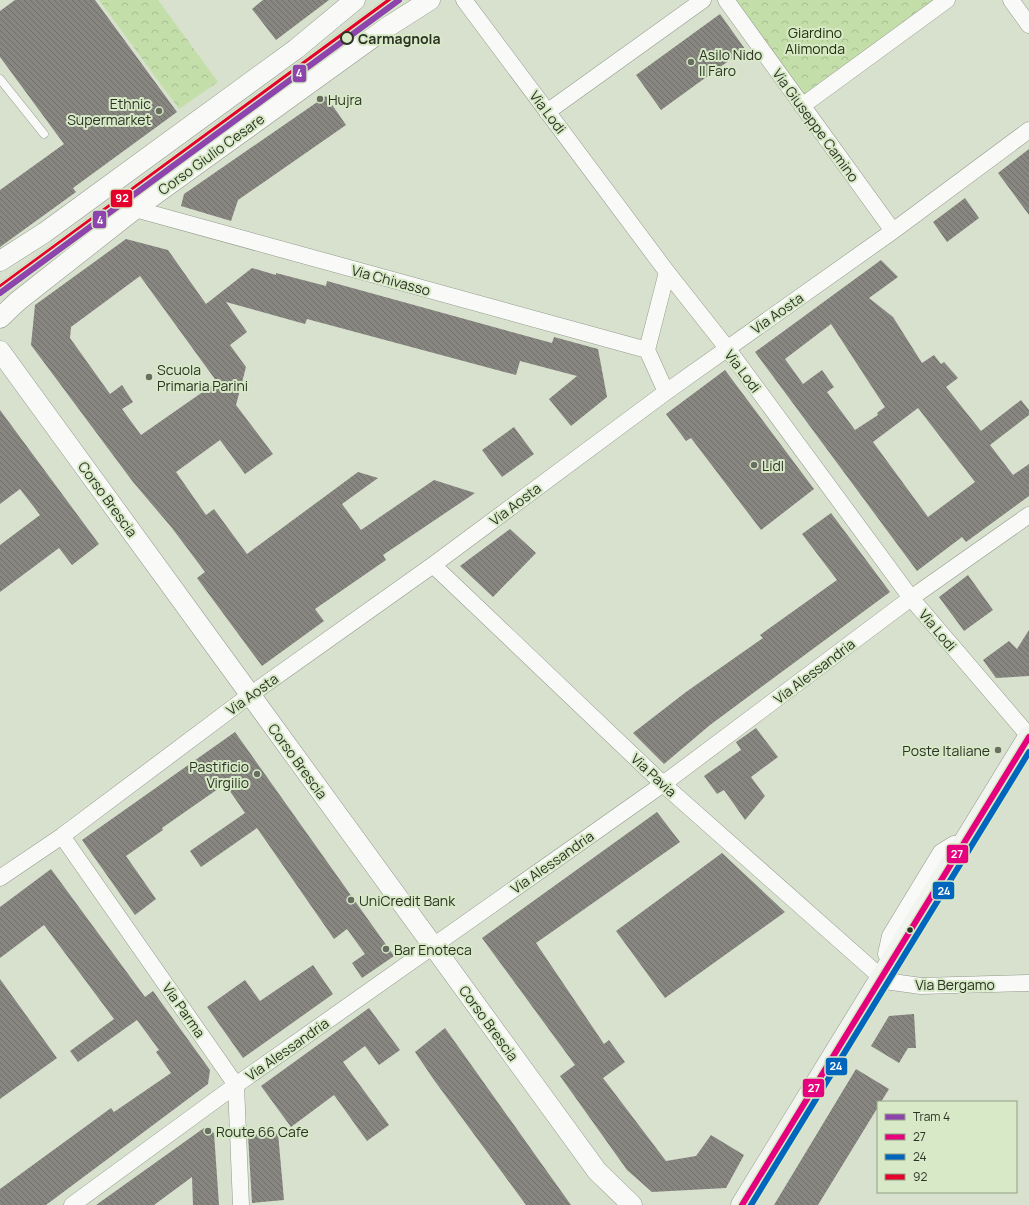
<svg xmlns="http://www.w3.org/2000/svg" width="1029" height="1205" font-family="Manrope,sans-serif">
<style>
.park{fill:url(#park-crowns)}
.building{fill:url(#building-back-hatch);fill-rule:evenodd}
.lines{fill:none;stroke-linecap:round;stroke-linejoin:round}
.service-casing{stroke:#929a8b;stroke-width:9}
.minor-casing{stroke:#929a8b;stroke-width:17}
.tertiary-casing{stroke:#929a8b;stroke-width:21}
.secondary-casing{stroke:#929a8b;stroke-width:23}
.service{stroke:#f9faf8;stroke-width:8}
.minor{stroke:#f9faf8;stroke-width:16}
.tertiary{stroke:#f9faf8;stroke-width:20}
.secondary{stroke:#f2f5ef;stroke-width:22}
.bus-1-casing{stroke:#d7e9c6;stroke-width:9}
.bus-2-casing{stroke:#d7e9c6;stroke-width:9}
.bus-3-casing{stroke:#d7e9c6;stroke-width:9}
.bus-1{stroke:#e5007d;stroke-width:6}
.bus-2{stroke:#0065bd;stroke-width:6}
.bus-3{stroke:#e4002b;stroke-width:6}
.tram-1-casing{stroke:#d7e9c6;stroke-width:9}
.tram-1{stroke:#8e44ad;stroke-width:6}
.stop-dot{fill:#d7e9c6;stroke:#2c3225;stroke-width:2}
.poi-dot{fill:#686f60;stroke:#d7e9c6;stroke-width:1.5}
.bus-dot{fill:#2c3225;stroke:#d7e9c6;stroke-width:1.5}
.labels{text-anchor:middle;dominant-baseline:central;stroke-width:4;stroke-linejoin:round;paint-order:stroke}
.park-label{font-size:14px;fill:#21310b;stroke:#d7e9c6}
.stop-label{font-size:14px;font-weight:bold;fill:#2c3225;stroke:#d7e9c6;text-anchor:start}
.poi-label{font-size:14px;fill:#2c3225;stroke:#d7e9c6;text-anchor:start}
.street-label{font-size:14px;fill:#2c3225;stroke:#d7e9c6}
.line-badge{stroke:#d7e9c6;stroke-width:1.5}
.badge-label{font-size:11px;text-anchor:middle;font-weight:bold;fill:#fff}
</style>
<defs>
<pattern id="park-crowns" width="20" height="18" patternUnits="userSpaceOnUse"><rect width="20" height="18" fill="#c4deaa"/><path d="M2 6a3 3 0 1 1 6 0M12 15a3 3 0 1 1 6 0" fill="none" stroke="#a9bf92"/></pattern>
<pattern id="building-back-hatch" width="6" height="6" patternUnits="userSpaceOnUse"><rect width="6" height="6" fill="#878680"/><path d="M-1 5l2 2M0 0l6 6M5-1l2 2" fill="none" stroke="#6f6e69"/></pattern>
</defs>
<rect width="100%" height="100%" fill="#d7e1ce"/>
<path class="park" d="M 99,0 L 158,0 L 218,82 L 179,109 Z
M 735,0 L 934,0 L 805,95 Z"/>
<path class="building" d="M 15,0 L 95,0 L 177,112 L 73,188 L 76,192 L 0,247 L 0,190 L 64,144 L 0,57 L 0,11 Z
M 263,0 L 329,0 L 276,40 L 252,9 Z
M 720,14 L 745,49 L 661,110 L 636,75 Z
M 326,96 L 346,125 L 238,200 L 231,221 L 181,206 L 184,194 Z
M 1029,149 L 1029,215 L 998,173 Z
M 965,198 L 979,218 L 947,242 L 933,222 Z
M 126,239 L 168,250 L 206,304 L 252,268 L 276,275 L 276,273 L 326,286 L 327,281 L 552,343 L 554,337 L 598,349 L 607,397 L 571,426 L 549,399 L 577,376 L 520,361 L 516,375 L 307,319 L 305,324 L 226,302 L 247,332 L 230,345 L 246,367 L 236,405 L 273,454 L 245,474 L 220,440 L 176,472 L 206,515 L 214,509 L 247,554 L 358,472 L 378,478 L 342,504 L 361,530 L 434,480 L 475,493 L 383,555 L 386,560 L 315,609 L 324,621 L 262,666 L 197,578 L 205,572 L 172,528 L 133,482 L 31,345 L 35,305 ZM 140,276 L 217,382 L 141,435 L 122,409 L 133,402 L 122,385 L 110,394 L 70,338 L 71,327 Z
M 881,260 L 898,277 L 869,298 L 893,317 L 922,363 L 934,355 L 941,364 L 944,362 L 958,378 L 946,387 L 981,431 L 1021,400 L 1029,410 L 1029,415 L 990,445 L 1013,475 L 1029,464 L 1029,496 L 966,542 L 962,537 L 917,571 L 755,352 ZM 831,324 L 885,407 L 877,413 L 878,415 L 855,430 L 827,392 L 834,387 L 822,370 L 803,384 L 785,359 ZM 918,408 L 975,482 L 928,517 L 873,442 Z
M 725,370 L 814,489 L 761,530 L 691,438 L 686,441 L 666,414 Z
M 0,410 L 99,544 L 72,565 L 59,548 L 0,592 L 0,545 L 40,515 L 20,489 L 0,504 Z
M 514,427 L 534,454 L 502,477 L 482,450 Z
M 831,513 L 890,592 L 710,725 L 664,764 L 633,733 L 686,692 L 763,638 L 760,635 L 837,580 L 802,534 Z
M 510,529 L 536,553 L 493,597 L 460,566 Z
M 968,575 L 993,610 L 964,631 L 939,597 Z
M 1029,630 L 1029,676 L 996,678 L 983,660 L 1009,641 L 1017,649 Z
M 756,728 L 778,757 L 751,777 L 765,796 L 745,820 L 724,790 L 717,794 L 704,776 L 741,750 L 736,742 Z
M 235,732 L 394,956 L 362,978 L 352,963 L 365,954 L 347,929 L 334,939 L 257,828 L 201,867 L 190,851 L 245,813 L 225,784 L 162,828 L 163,830 L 126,856 L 156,899 L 135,915 L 82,840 Z
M 657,812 L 680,842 L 536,943 L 604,1044 L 609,1040 L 625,1062 L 603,1078 L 666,1161 L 696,1156 L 711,1135 L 744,1155 L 726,1188 L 652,1192 L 627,1170 L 560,1076 L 575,1065 L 482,938 Z
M 722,853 L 785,912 L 665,998 L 616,931 Z
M 51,869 L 145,997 L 153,991 L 210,1070 L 208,1084 L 46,1205 L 0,1205 L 0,1189 L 111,1108 L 114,1112 L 171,1073 L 156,1052 L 159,1050 L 137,1020 L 78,1062 L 70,1051 L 114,1019 L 44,925 L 0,958 L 0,907 Z
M 313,965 L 333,994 L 243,1058 L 207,1007 L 245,980 L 260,1001 Z
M 0,979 L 57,1058 L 0,1099 Z
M 369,1008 L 400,1050 L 379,1065 L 365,1046 L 343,1062 L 389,1125 L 367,1141 L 334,1095 L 291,1127 L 261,1086 Z
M 914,1014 L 916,1048 L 908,1048 L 899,1063 L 871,1046 L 889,1016 Z
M 445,1028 L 536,1156 L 571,1205 L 526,1205 L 434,1080 L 415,1052 Z
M 856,1069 L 889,1089 L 881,1102 L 878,1102 L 878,1107 L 818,1205 L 774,1205 Z
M 204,1128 L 214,1133 L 219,1205 L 193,1205 L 192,1177 L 154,1205 L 96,1205 Z
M 278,1133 L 284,1200 L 252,1203 L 248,1135 Z"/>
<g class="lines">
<defs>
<path id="service" d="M 0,79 L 44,134
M 0,288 L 391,0"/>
<path id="minor" d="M 464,0 L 667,272 L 727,348 L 911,598 L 1029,736
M 726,0 L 893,231
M 1011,0 L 1029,25
M 802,106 L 947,0
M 547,112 L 703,0
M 135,209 L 647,350
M 666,392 L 647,350 L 667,272
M 433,565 L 663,784 L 882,978 L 885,981 L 921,986 L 1029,983
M 62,836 L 236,1085 L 241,1205
M 0,878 L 62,836 L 250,695 L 433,565 L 666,392 L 893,231 L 1029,130
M 891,963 L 886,954 L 890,936 L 941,852 L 954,844 L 961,848
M 72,1205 L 236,1085 L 663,784 L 911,598 L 1029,515"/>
<path id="tertiary" d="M 0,261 L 44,233 L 296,49 L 355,0
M 0,318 L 18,301 L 135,209 L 386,28 L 430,0
M 0,351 L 597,1171 L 632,1205"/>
<path id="secondary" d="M 742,1205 L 1029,737"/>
</defs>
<use href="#service" class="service-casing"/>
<use href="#minor" class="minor-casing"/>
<use href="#tertiary" class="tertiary-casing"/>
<use href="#secondary" class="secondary-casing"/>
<use href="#service" class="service"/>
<use href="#minor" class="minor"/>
<use href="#tertiary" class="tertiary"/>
<use href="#secondary" class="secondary"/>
<defs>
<path id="bus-1" d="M 742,1205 L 1029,737"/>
<path id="bus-2" d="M 751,1205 L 1029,752"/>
<path id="bus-3" d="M 0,288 L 391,0"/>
</defs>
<use href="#bus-1" class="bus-1-casing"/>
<use href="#bus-2" class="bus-2-casing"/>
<use href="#bus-3" class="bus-3-casing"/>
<use href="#bus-1" class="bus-1"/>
<use href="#bus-2" class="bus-2"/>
<use href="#bus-3" class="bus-3"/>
<defs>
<path id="tram-1" d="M 0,293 L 399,0"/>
</defs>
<use href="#tram-1" class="tram-1-casing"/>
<use href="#tram-1" class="tram-1"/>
</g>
<circle class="stop-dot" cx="347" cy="38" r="6"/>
<g class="poi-dot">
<circle cx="691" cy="62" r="4"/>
<circle cx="320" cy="99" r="4"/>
<circle cx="159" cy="111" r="4"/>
<circle cx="149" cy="377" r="4"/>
<circle cx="754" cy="465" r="4"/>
<circle cx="998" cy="750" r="4"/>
<circle cx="257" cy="774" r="4"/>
<circle cx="351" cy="900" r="4"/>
<circle cx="386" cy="949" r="4"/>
<circle cx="208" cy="1131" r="4"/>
</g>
<circle class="bus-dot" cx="910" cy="930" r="3.5"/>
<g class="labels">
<g class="park-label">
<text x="815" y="32">Giardino<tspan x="815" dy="16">Alimonda</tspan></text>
</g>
<g class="stop-label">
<text x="358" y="38">Carmagnola</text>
</g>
<g class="poi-label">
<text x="699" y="54">Asilo Nido<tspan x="699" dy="16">Il Faro</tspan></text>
<text x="328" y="99">Hujra</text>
<text x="151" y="103" text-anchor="end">Ethnic<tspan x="151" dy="16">Supermarket</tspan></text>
<text x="157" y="369">Scuola<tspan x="157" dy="16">Primaria Parini</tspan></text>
<text x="762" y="465">Lidl</text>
<text x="990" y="750" text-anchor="end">Poste Italiane</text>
<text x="249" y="766" text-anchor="end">Pastificio<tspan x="249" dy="16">Virgilio</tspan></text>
<text x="359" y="900">UniCredit Bank</text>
<text x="394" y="949">Bar Enoteca</text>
<text x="216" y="1131">Route 66 Cafe</text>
</g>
<g class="street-label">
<text transform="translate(548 112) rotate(53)">Via Lodi</text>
<text transform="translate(816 125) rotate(54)">Via Giuseppe Camino</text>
<text transform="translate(211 154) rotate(-36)">Corso Giulio Cesare</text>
<text transform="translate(391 280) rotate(15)">Via Chivasso</text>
<text transform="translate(777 313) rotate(-35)">Via Aosta</text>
<text transform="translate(743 371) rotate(53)">Via Lodi</text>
<text transform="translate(108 499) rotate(54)">Corso Brescia</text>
<text transform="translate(515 504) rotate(-37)">Via Aosta</text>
<text transform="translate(938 630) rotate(50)">Via Lodi</text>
<text transform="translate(814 671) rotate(-37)">Via Alessandria</text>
<text transform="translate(252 694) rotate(-36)">Via Aosta</text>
<text transform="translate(298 761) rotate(54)">Corso Brescia</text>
<text transform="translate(654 775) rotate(43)">Via Pavia</text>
<text transform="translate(552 862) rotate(-35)">Via Alessandria</text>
<text x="955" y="984">Via Bergamo</text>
<text transform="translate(184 1010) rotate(55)">Via Parma</text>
<text transform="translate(489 1023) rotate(54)">Corso Brescia</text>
<text transform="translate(287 1049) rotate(-35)">Via Alessandria</text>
</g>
</g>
<g class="line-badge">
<rect x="292" y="64" width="15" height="19" rx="4" fill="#8e44ad"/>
<rect x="110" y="189" width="23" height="19" rx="4" fill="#e4002b"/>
<rect x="92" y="210" width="15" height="19" rx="4" fill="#8e44ad"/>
<rect x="946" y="844" width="23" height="20" rx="4" fill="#e5007d"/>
<rect x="932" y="881" width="23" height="19" rx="4" fill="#0065bd"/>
<rect x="825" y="1057" width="23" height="19" rx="4" fill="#0065bd"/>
<rect x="802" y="1078" width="23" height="20" rx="4" fill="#e5007d"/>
</g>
<g class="badge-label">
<text x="299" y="77">4</text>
<text x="122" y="202">92</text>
<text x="100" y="224">4</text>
<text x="957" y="858">27</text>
<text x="944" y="895">24</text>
<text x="836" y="1070">24</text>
<text x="814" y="1092">27</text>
</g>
<rect x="877" y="1101" width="140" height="92" fill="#d7e9c6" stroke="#93a086"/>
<rect x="885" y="1114" width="20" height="6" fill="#8e44ad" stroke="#93a086"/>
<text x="913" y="1121" font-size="12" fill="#2c3225">Tram 4</text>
<rect x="885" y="1134" width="20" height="6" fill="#e5007d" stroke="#93a086"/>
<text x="913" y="1141" font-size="12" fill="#2c3225">27</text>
<rect x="885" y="1154" width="20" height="6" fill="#0065bd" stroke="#93a086"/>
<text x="913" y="1161" font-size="12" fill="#2c3225">24</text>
<rect x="885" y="1174" width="20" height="6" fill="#e4002b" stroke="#93a086"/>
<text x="913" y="1181" font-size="12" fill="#2c3225">92</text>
</svg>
